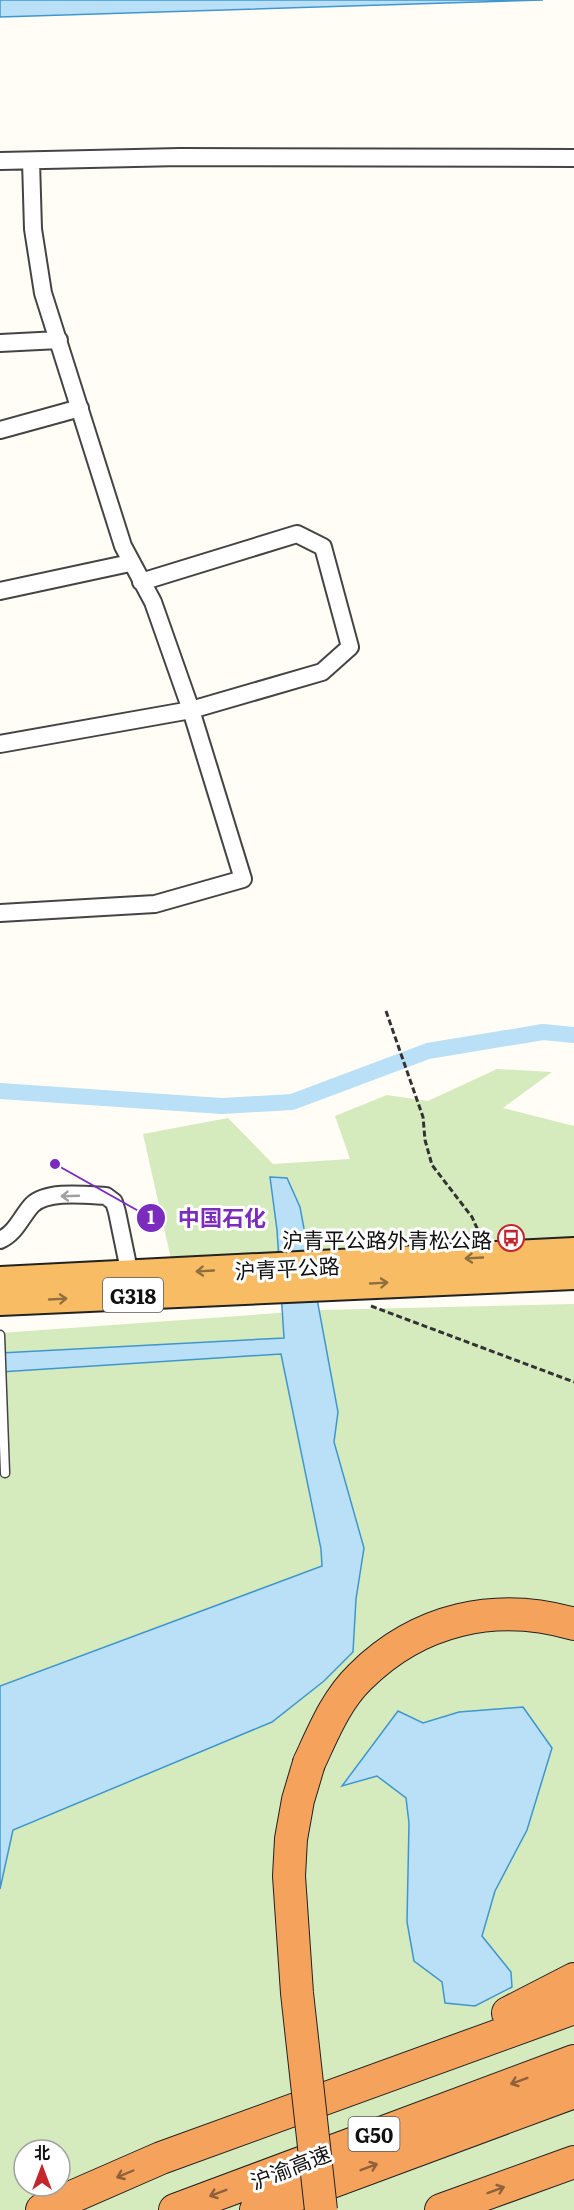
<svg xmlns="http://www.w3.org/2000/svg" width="574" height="2210" font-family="Literata,'Noto Sans SC',serif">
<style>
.green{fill:#d5ebbd;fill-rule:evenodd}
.water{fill:#b9e0f7;stroke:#3f96cf;stroke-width:1.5}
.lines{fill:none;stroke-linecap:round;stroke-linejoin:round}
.canal{stroke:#b9e0f7;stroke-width:16}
.service-casing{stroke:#444;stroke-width:11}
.minor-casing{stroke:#444;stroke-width:20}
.trunk-casing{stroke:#222;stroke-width:32}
.motorway-casing{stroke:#222;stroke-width:34}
.path{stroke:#333;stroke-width:3;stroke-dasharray:6 3;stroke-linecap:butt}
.service{stroke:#fff;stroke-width:8}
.minor{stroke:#fff;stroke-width:16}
.trunk{stroke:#f7bc64;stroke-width:28}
.motorway{stroke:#f5a25d;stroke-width:32}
.motorway-bridge-casing{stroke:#222;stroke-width:34;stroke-linecap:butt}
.motorway-bridge{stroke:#f5a25d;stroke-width:32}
.oneway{stroke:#a0a0a0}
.oneway2{stroke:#906f3f}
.oneway3{stroke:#8e613b}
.labels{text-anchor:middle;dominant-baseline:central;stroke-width:6;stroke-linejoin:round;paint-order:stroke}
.shield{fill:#fff;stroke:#585858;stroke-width:1.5}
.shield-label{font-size:20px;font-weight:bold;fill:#111}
.poi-label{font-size:21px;fill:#111;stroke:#fff;text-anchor:end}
.street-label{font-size:21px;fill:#111;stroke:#fff}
.leader{fill:none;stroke:#7b2cbf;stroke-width:2}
.callout-dot{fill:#7b2cbf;stroke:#fff;stroke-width:2}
.mark-label{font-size:18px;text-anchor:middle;font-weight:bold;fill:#fff}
.callout-label{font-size:22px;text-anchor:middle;font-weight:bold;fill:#7b2cbf;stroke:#fff;stroke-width:6;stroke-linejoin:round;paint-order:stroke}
</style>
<rect width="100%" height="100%" fill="#fffdf5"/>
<path class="green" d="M 497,1069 L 552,1072 L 503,1108 L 574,1126 L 574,1240 L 171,1259 L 143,1134 L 228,1118 L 273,1164 L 350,1159 L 335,1116 L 387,1095 L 428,1101 Z
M 574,1304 L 574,2210 L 0,2210 L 0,1333 L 321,1310 ZM 24,2150 L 60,2150 L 60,2186 L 24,2186 Z"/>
<path class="water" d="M 0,0 L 543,0 L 0,17 Z
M 270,1177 L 287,1178 L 300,1207 L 338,1412 L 334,1442 L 364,1548 L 356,1599 L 353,1652 L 324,1681 L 272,1722 L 13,1830 L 0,1889 L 0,1686 L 322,1566 L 321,1549 L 281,1354 L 0,1372 L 0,1353 L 284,1338 L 277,1230 Z
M 523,1707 L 552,1748 L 527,1830 L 495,1891 L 482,1936 L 511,1972 L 512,1987 L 475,2006 L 445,2003 L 442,1982 L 414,1961 L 407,1922 L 409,1823 L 406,1798 L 377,1776 L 342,1786 L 398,1711 L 423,1723 L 459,1712 Z"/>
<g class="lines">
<path class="canal" d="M 0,1091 L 222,1106 L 292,1102 L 428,1051 L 543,1032 L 574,1035"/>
<defs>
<path id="service" d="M 0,1335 L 5,1473"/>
<path id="minor" d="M 0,161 L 180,157 L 574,158
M 0,343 L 59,340
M 0,430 L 80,408
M 0,591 L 130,563
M 0,744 L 191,710 L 322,672 L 350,647 L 323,547 L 297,534 L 141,582
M 0,913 L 155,904 L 243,879 L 191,710 L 153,602 L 123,546 L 43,293 L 33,229 L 31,161
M 0,1240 C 16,1233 21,1217 32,1205 C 47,1190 86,1195 106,1196 L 114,1202 L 117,1212 L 130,1275"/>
<path id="trunk" d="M 0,1281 L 574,1252
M 0,1301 L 574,1275"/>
<path id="motorway" d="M 309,1763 C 323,1733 336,1700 360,1677 C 418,1619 496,1601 574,1624
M 508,2013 L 574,1979
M 42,2210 L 161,2158 L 574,2008
M 175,2210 L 574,2061
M 256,2210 L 574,2092
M 441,2210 L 574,2162"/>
</defs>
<use href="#service" class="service-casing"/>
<use href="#minor" class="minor-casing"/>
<use href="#trunk" class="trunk-casing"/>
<use href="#motorway" class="motorway-casing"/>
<path class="path" d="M 386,1011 L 423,1117 L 425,1140 L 432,1165 L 472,1217 L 480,1235
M 371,1306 L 574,1382"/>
<use href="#service" class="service"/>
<use href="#minor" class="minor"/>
<use href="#trunk" class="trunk"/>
<use href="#motorway" class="motorway"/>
<defs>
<path id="motorway-bridge" d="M 309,1763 L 298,1800 L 291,1839 L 289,1876 L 297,1993 L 321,2210"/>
</defs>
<use href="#motorway-bridge" class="motorway-bridge-casing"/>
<use href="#motorway-bridge" class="motorway-bridge"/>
</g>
<defs><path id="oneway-shaft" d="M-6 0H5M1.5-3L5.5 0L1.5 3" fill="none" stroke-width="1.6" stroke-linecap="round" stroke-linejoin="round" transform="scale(1.5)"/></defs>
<use class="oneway" href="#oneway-shaft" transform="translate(70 1196) rotate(178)"/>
<g class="oneway2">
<use href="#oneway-shaft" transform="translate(474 1258) rotate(177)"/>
<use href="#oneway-shaft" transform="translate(205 1271) rotate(177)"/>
<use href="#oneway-shaft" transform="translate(379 1283) rotate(-3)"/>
<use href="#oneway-shaft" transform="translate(58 1299) rotate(-3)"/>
</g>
<g class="oneway3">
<use href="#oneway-shaft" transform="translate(519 2081) rotate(160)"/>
<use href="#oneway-shaft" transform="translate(369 2167) rotate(-21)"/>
<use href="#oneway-shaft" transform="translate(125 2174) rotate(157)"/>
<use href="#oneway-shaft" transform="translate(496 2190) rotate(-20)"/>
<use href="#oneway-shaft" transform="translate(218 2193) rotate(159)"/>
</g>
<defs>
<symbol id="bus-ring" viewBox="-11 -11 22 22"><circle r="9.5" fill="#fff" stroke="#c4262e" stroke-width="1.5"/><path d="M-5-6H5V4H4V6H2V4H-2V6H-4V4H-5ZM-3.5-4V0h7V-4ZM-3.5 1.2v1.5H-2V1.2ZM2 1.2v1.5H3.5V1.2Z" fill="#c4262e"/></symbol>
</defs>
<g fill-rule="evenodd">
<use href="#bus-ring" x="496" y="1223" width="30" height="30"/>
</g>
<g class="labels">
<g class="shield">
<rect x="103" y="1278" width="60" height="34" rx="4.5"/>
<rect x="348.5" y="2117" width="51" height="34" rx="4.5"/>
</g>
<g class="shield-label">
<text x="133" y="1295">G318</text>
<text x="374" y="2134">G50</text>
</g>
<g class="poi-label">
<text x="492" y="1238">沪青平公路外青松公路</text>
</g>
<g class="street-label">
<text transform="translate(287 1267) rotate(-3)">沪青平公路</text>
<text transform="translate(290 2166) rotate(-21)">沪渝高速</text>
</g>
</g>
<path class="leader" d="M55 1164L151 1218"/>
<g class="callout-dot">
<circle cx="55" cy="1164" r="6"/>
<circle cx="151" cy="1218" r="15"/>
</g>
<g class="mark-label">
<text x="151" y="1224">1</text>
</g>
<g class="callout-label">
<text x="222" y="1226">中国石化</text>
</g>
<g transform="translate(42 2168)"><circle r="28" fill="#ffffff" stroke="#a0a0a0" stroke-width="1.5"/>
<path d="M0-4.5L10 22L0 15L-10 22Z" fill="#c4262e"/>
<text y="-9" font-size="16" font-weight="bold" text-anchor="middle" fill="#111111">北</text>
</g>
</svg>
